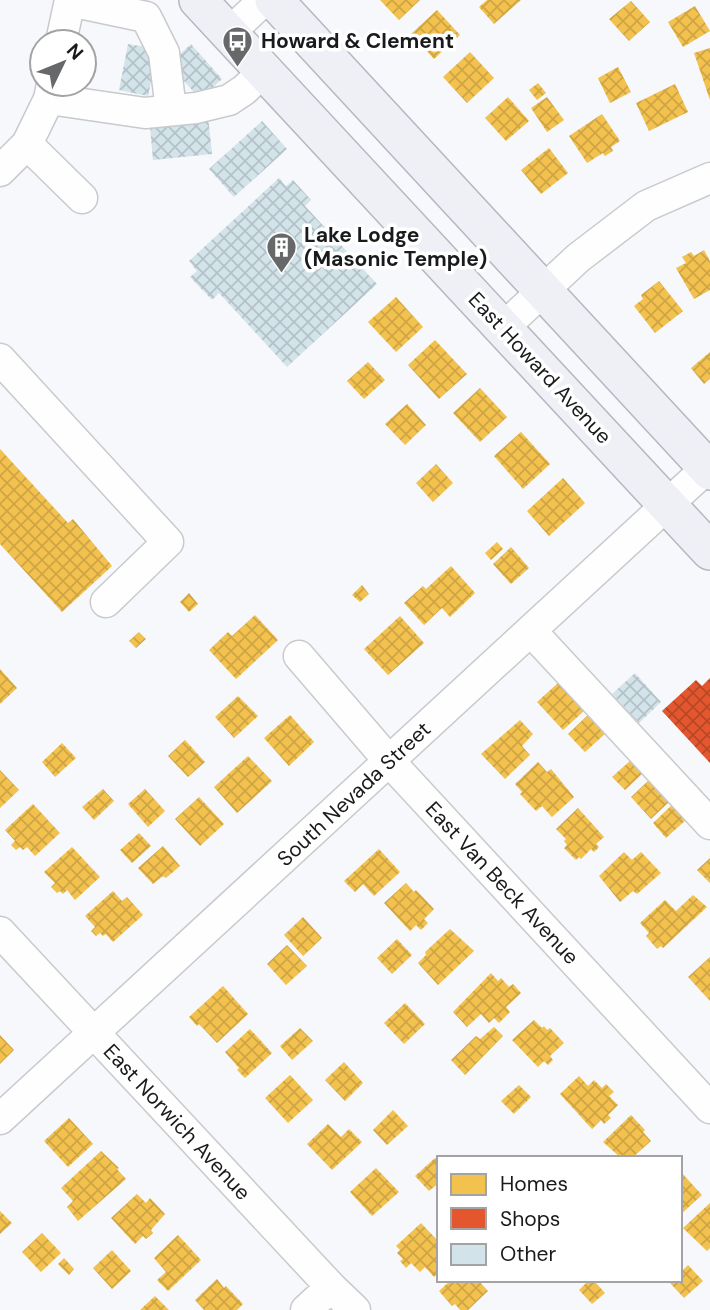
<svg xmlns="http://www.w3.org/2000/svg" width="710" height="1310" font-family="'DM Sans',sans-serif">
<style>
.homes{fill:url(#homes-cross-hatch)}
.shops{fill:url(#shops-cross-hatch)}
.building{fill:url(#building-cross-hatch)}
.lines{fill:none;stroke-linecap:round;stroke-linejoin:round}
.minor-casing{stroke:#c8cacc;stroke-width:33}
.major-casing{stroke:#b6b7c2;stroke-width:40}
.minor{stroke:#fefefe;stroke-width:30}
.major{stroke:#eff0f6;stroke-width:37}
.labels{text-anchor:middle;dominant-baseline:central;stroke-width:7;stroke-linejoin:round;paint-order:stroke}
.poi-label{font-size:21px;font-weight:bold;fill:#191a1b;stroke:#fff;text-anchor:start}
.street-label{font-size:21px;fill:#191a1b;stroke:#fff}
</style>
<defs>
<pattern id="homes-cross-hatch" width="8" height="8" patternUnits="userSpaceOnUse" patternTransform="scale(1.75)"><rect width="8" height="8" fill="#f2c14e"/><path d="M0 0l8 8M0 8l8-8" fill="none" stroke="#cfa544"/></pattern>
<pattern id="shops-cross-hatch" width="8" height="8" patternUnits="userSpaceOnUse" patternTransform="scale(1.75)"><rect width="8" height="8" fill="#e4572e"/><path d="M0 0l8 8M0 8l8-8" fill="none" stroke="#b84726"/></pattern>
<pattern id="building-cross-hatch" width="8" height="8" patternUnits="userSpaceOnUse" patternTransform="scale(1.75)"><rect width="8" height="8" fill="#d2e3e9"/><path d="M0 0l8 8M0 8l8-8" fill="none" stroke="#b4c2c7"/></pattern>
</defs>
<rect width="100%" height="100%" fill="#f6f8fb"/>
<path class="homes" d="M 380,0 L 420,0 L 399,20 Z
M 487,0 L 521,0 L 494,24 L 479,7 Z
M 631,1 L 650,22 L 629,41 L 609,19 Z
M 695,6 L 710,31 L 683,47 L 668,22 Z
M 437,10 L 460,35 L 434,59 L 411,34 Z
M 710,48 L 710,100 L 694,53 Z
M 470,52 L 494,78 L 467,103 L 443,77 Z
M 618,67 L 631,92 L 610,103 L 598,78 Z
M 538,83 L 546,93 L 537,100 L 529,90 Z
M 675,84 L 688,112 L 649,131 L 636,103 Z
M 508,97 L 529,121 L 506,141 L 485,118 Z
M 547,97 L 564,120 L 547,132 L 531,108 Z
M 602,114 L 620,141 L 611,147 L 613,151 L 605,156 L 603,153 L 587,163 L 569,136 Z
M 549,148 L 568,173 L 541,194 L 521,170 Z
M 704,250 L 710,261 L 710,290 L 694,299 L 676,268 L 686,263 L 682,257 L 691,252 L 694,256 Z
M 659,281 L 683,311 L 655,333 L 634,306 L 643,299 L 641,295 Z
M 396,297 L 423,327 L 396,352 L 368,322 Z
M 435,340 L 467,374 L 439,399 L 408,365 Z
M 710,352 L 710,379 L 704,384 L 691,368 Z
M 368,362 L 385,380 L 364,399 L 347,381 Z
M 480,388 L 507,417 L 480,442 L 453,413 Z
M 407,404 L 426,425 L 405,445 L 385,424 Z
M 521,432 L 550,464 L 523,489 L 494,456 Z
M 0,449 L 68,523 L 73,519 L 112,566 L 62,612 L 0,544 Z
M 436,464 L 453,483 L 433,502 L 416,483 Z
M 563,478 L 585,503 L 549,536 L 527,511 Z
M 497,542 L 503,549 L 491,560 L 485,553 Z
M 511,547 L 529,568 L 511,584 L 493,564 Z
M 451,566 L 475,593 L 450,617 L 442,608 L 424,625 L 404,603 L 423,586 L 426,589 Z
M 362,585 L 369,594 L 360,602 L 352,595 Z
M 189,593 L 198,604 L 189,612 L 180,602 Z
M 255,615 L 278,640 L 236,679 L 209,650 L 228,632 L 232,636 Z
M 400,616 L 424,643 L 388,675 L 364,649 Z
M 139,632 L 146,639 L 136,648 L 129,641 Z
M 0,669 L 17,688 L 0,704 Z
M 558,683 L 584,711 L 563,730 L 537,702 Z
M 238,696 L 258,716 L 234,738 L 215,717 Z
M 589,714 L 606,733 L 585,752 L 568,734 Z
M 290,715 L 314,742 L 289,766 L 264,738 Z
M 520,720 L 533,734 L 522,746 L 530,755 L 505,779 L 481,754 Z
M 185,740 L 205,762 L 188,777 L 168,756 Z
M 62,743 L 76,758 L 55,777 L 42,762 Z
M 248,756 L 272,781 L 237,813 L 214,787 Z
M 631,760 L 643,773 L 625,790 L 612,777 Z
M 538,762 L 547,772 L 551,769 L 574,797 L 552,817 L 542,806 L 536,811 L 520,794 L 522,792 L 515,784 Z
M 0,770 L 19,790 L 0,808 Z
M 649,780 L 669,802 L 651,819 L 631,797 Z
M 103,789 L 114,801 L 94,820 L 82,807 Z
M 145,789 L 165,811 L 148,827 L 128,804 Z
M 199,797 L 224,824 L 200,846 L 175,819 Z
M 33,804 L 60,833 L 35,856 L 27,847 L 23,850 L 20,847 L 16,850 L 11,845 L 15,841 L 5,830 Z
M 673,804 L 687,819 L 666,838 L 653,823 Z
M 578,808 L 604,837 L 596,844 L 599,847 L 594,852 L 591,849 L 581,859 L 579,857 L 576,860 L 564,848 L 567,845 L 564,841 L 566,839 L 556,829 Z
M 139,833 L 151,846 L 132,863 L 120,850 Z
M 163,846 L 180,866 L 166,878 L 163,876 L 153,884 L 138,868 Z
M 72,847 L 100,877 L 75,900 L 67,890 L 63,894 L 60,891 L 57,893 L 51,887 L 55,883 L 44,872 Z
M 379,849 L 400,872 L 374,896 L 363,884 L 355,892 L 344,881 Z
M 624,852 L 632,860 L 641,852 L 661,873 L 637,894 L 633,891 L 620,902 L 599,876 Z
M 710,858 L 710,883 L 697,870 Z
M 406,883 L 414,892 L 416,890 L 434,909 L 424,919 L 428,923 L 421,930 L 416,925 L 410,931 L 384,903 Z
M 113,891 L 122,901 L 127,897 L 143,915 L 113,942 L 106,934 L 103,936 L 100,933 L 96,936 L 91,931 L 95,927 L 85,916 Z
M 693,895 L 707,907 L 663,948 L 661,946 L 657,949 L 646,936 L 649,933 L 640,923 L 665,900 L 676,911 Z
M 303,917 L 322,938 L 303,956 L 284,935 Z
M 450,929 L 474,951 L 438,985 L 418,963 L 426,955 L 425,952 Z
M 397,939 L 412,955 L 392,974 L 377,958 Z
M 287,945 L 307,966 L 286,985 L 267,964 Z
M 710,957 L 710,1001 L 688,977 Z
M 491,973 L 498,981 L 501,978 L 509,987 L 513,984 L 521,993 L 506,1007 L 510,1012 L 499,1023 L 494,1018 L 489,1023 L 481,1014 L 467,1027 L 453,1012 Z
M 223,986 L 248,1014 L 217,1043 L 199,1024 L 197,1026 L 189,1017 Z
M 405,1003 L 425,1024 L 404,1044 L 384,1023 Z
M 534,1020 L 542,1028 L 544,1026 L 547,1030 L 550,1028 L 564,1043 L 550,1056 L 553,1060 L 548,1065 L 544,1061 L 538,1067 L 512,1040 Z
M 494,1027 L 503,1036 L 465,1075 L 451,1060 L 476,1036 L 480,1039 Z
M 300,1028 L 313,1041 L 292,1060 L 280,1046 Z
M 250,1029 L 272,1053 L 245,1078 L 237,1070 L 239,1068 L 225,1052 Z
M 0,1035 L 14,1050 L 0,1064 Z
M 344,1062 L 363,1083 L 345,1101 L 325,1080 Z
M 290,1075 L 313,1100 L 288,1123 L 265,1098 Z
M 579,1076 L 588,1086 L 594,1080 L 602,1088 L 606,1084 L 614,1092 L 609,1096 L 618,1105 L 608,1115 L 611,1118 L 604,1124 L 601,1120 L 592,1129 L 560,1094 Z
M 519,1085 L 531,1097 L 514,1114 L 501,1101 Z
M 393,1110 L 408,1126 L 387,1145 L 373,1130 Z
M 631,1115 L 645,1130 L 643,1132 L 651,1141 L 632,1158 L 621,1158 L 603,1142 Z
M 69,1118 L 93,1144 L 68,1167 L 44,1141 Z
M 328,1124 L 341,1137 L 349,1129 L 362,1142 L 332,1170 L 307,1144 Z
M 101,1151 L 119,1168 L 117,1169 L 126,1179 L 78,1221 L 67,1207 L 73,1201 L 61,1188 Z
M 435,1158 L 439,1162 L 439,1183 L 429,1191 L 415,1176 Z
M 376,1168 L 399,1192 L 372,1216 L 350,1192 Z
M 680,1171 L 702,1195 L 680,1215 Z
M 137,1194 L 146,1203 L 150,1198 L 165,1214 L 151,1230 L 153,1233 L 146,1239 L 143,1236 L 135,1244 L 111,1218 Z
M 710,1203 L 710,1248 L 707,1251 L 683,1228 Z
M 0,1211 L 12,1223 L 0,1234 Z
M 421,1223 L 439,1242 L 439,1272 L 434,1277 L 425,1267 L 420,1272 L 411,1263 L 406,1268 L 400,1261 L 403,1259 L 397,1253 L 400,1250 L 396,1246 Z
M 42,1233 L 61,1253 L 41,1272 L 22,1252 Z
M 178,1235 L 201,1260 L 168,1291 L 157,1280 L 166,1272 L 154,1258 Z
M 112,1250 L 131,1271 L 112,1289 L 93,1268 Z
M 64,1258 L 74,1269 L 69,1275 L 58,1264 Z
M 688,1265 L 703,1281 L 684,1298 L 670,1283 L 672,1280 L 680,1280 L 680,1273 Z
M 217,1279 L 224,1288 L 226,1286 L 243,1304 L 237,1310 L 204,1310 L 195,1300 Z
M 451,1280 L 478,1280 L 488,1291 L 468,1310 L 460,1310 L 455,1304 L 452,1306 L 439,1291 Z
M 589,1280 L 593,1280 L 605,1293 L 592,1304 L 579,1290 Z
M 155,1296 L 169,1310 L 140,1310 Z"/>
<path class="shops" d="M 710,678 L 710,763 L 662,711 L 696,680 L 702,686 Z"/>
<path class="building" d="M 128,44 L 158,49 L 148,96 L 119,90 Z
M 191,44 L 222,79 L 200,99 L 169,64 Z
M 208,116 L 212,154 L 153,160 L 150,126 Z
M 262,121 L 287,149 L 234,197 L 209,169 Z
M 279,178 L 286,186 L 293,180 L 311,200 L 305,206 L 377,284 L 287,367 L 219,293 L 212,300 L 190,277 L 197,271 L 189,261 Z
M 635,673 L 661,702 L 639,723 L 612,694 Z"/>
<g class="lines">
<defs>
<path id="minor" d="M 70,1 L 146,17 L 164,53 L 171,110
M 229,33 L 264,0
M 61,42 L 70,0
M 49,99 L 145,113 L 196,108 L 229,100 L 244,90 L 264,71
M 27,144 L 82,198
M 0,171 L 27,144 L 49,99 L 52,84
M 503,328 L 578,258 L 646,206 L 710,178
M 0,359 L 168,542 L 106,602
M 531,631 L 710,824
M 299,656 L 390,762 L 710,1108
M 0,932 L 331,1287 L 355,1310
M 0,1119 L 707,468
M 306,1310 L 331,1287"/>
<path id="major" d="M 198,0 L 710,551
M 274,0 L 710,471"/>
</defs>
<use href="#minor" class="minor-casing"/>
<use href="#major" class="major-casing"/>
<use href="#minor" class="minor"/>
<use href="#major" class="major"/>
</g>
<defs>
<symbol id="bus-pin" viewBox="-11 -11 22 30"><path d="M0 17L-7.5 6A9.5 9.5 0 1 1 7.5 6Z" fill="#666869" stroke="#fff"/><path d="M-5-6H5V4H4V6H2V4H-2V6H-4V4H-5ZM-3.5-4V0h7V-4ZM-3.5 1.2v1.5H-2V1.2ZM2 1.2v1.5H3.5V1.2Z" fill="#fff"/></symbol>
<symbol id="building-pin" viewBox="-11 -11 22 30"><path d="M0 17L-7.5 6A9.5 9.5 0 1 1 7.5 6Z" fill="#666869" stroke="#fff"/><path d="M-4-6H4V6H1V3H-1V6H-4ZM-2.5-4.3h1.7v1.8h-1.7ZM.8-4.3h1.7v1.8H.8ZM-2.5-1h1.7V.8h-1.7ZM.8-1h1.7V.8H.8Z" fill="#fff"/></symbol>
</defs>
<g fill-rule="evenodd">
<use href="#bus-pin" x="220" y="24" width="35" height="47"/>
<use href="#building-pin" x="264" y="230" width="35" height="47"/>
</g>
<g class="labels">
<g class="poi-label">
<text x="261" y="41">Howard &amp; Clement</text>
<text x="304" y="235">Lake Lodge<tspan x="304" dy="24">(Masonic Temple)</tspan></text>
</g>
<g class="street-label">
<text transform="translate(540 368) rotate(47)">East Howard Avenue</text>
<text transform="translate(354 794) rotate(-43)">South Nevada Street</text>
<text transform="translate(502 883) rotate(47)">East Van Beck Avenue</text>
<text transform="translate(177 1122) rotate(47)">East Norwich Avenue</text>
</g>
</g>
<rect x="437" y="1156" width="245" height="126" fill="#ffffff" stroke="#a3a3a4" stroke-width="2"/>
<rect x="451" y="1174" width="35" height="21" fill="#f2c14e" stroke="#a3a3a4" stroke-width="2"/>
<text x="500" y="1191" font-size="21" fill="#191a1b">Homes</text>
<rect x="451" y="1208" width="35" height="21" fill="#e4572e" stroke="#a3a3a4" stroke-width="2"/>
<text x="500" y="1226" font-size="21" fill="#191a1b">Shops</text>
<rect x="451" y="1244" width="35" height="21" fill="#d2e3e9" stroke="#a3a3a4" stroke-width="2"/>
<text x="500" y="1261" font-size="21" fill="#191a1b">Other</text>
<g transform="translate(63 63) rotate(47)"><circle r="33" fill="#ffffff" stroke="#a3a3a4" stroke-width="2"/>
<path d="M0-5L12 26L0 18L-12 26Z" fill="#666869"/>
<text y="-10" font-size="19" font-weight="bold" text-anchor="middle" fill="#191a1b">N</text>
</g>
</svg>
